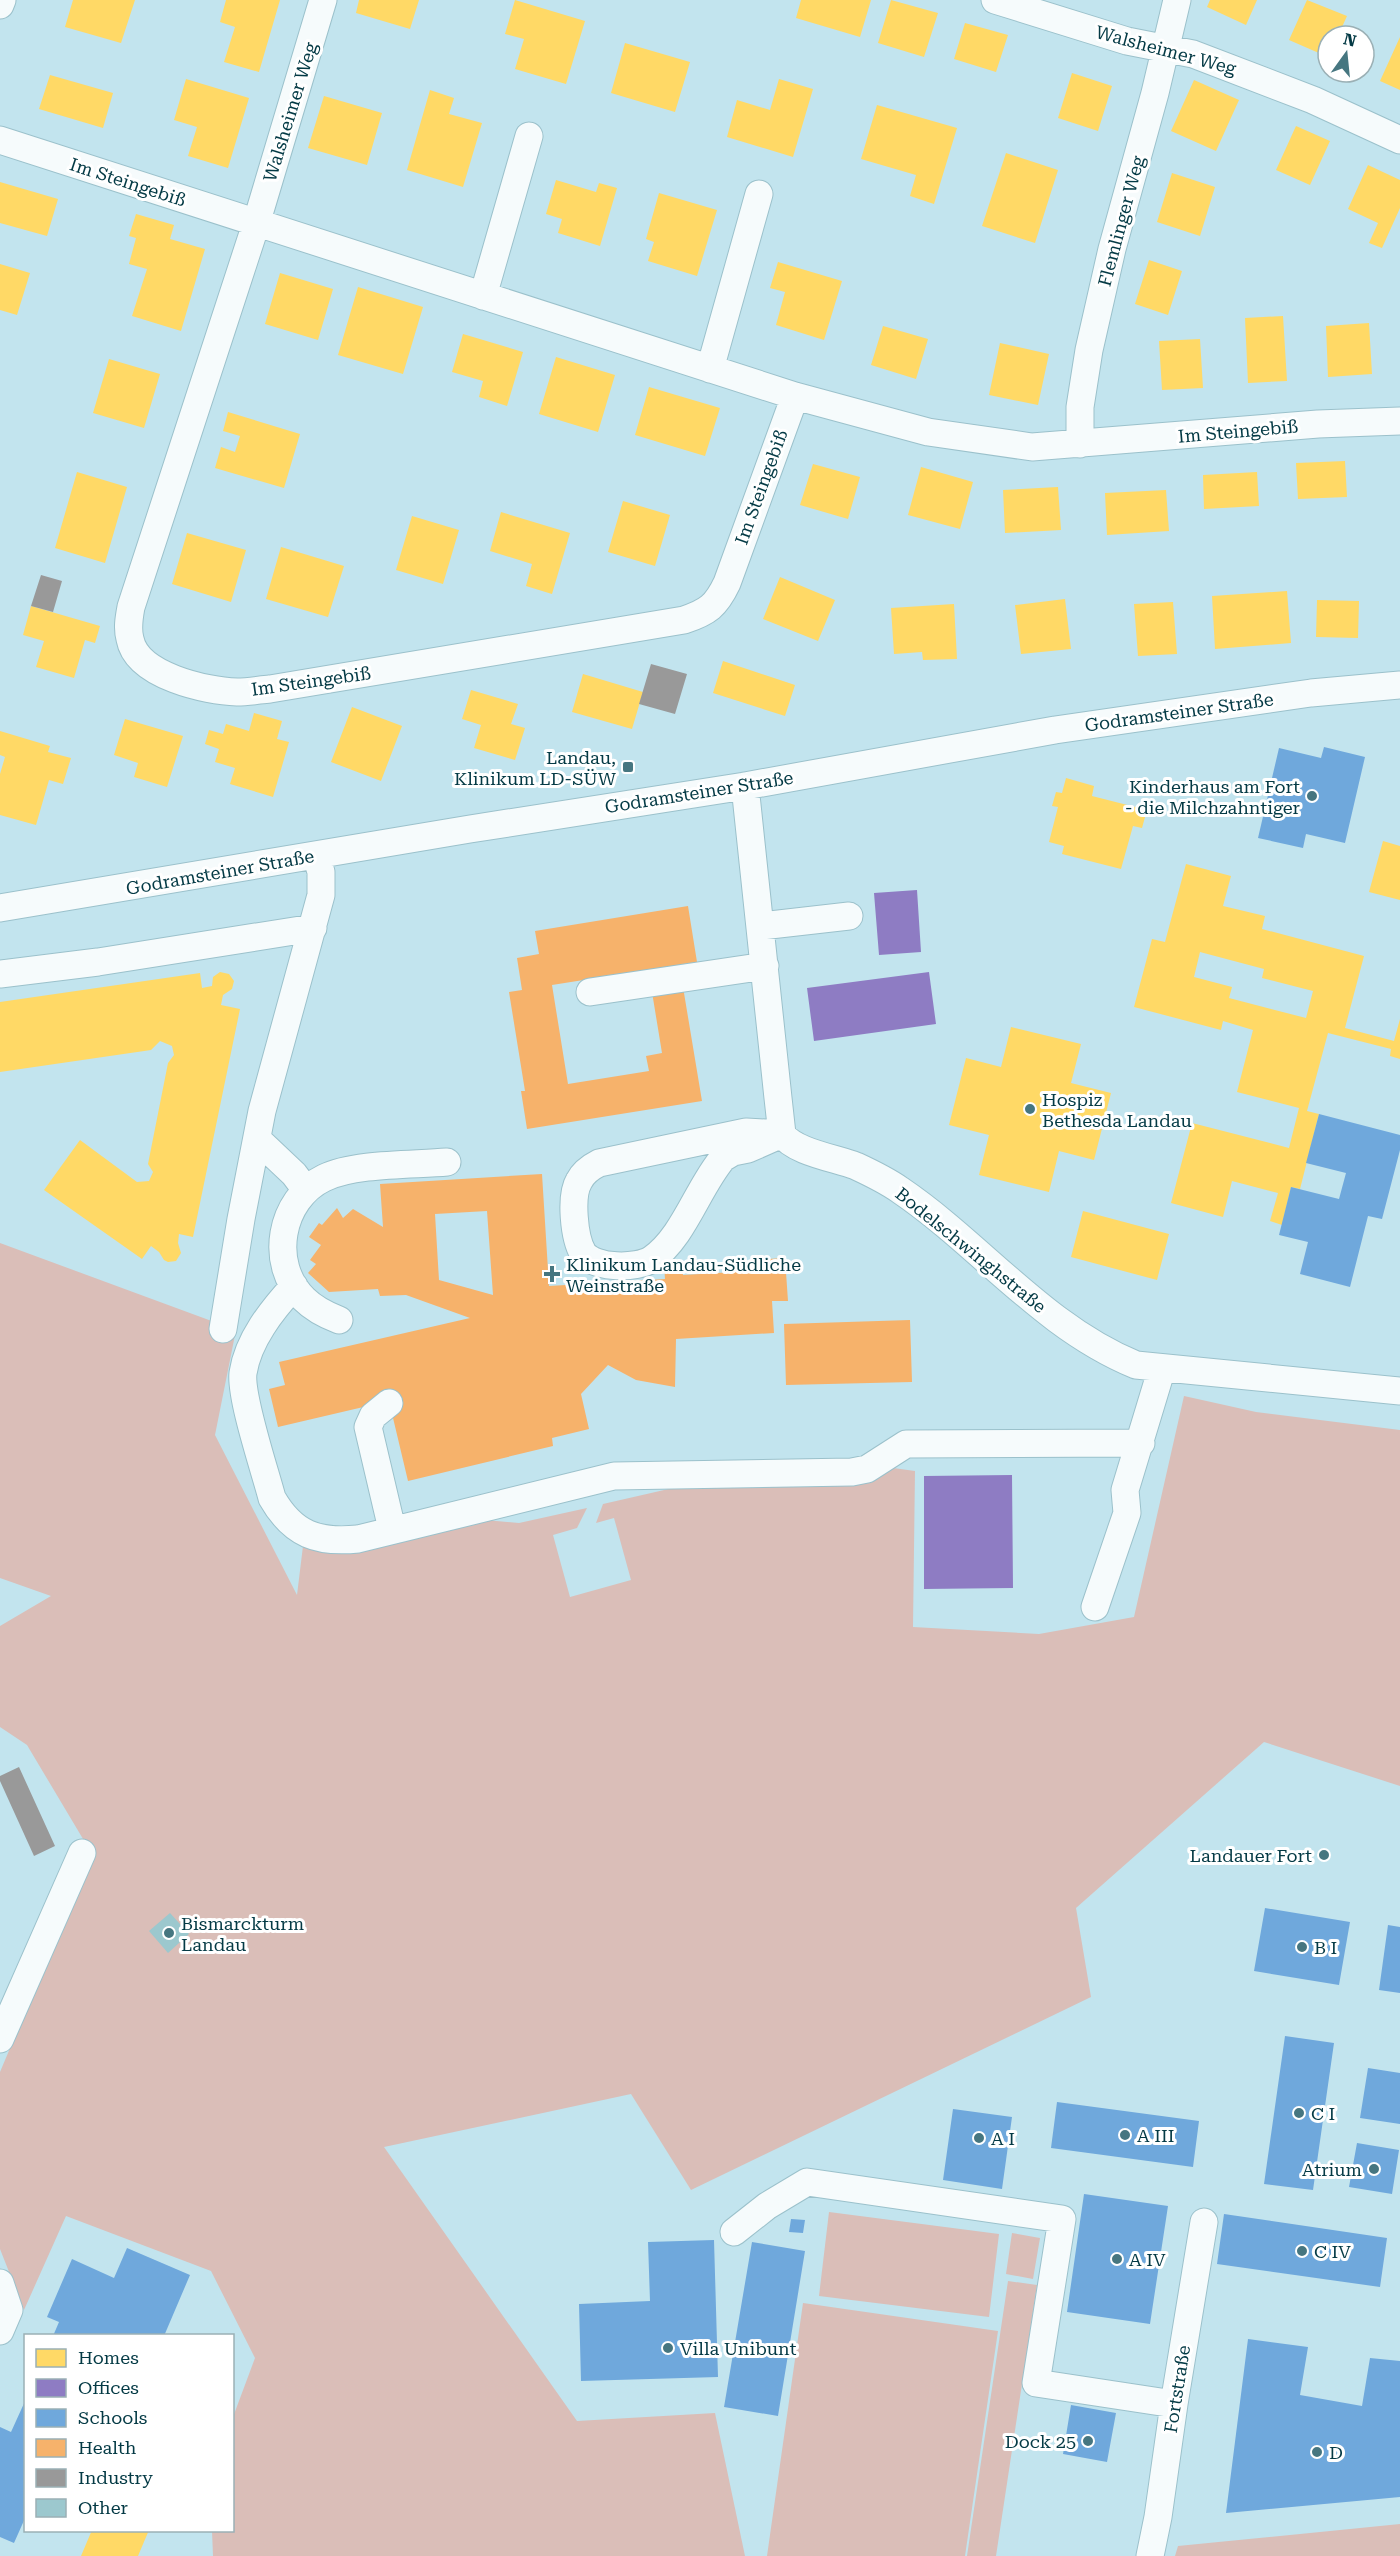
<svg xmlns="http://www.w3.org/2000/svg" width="1400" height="2556" font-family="'Roboto Serif',serif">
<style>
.green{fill:#dabeb8}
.homes{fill:#ffd966;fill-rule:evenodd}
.offices{fill:#8e7cc3}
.schools{fill:#6fa8dc}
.health{fill:#f6b26b;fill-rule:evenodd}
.industry{fill:#999}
.building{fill:#9cc8ce}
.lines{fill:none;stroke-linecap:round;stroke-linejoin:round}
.minor-casing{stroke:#9bc1cb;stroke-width:29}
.minor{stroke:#f6fbfc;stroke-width:27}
.poi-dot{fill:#467680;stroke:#fff;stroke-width:2}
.labels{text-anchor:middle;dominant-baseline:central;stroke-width:6;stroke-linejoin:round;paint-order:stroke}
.street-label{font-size:18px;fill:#043a45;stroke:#fff}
.poi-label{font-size:18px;fill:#043a45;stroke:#fff;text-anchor:start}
</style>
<rect width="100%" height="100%" fill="#c2e4ee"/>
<path class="green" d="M 0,1243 L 236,1330 L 215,1435 L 297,1595 L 303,1546 L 474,1519 L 519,1523 L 587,1508 L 577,1528 L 553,1535 L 570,1597 L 631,1580 L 614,1518 L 596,1523 L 603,1504 L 686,1485 L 886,1467 L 915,1471 L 913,1627 L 1039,1634 L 1134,1617 L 1184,1396 L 1256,1412 L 1400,1430 L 1400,1786 L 1264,1742 L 1076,1908 L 1091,1997 L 691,2190 L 631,2094 L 384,2147 L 577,2421 L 715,2413 L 745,2556 L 213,2556 L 212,2531 L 232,2530 L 233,2417 L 255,2358 L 211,2271 L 66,2216 L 24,2310 L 0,2249 L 0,2072 L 92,1854 L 27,1745 L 0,1727 L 0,1626 L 51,1596 L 0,1578 Z
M 829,2212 L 999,2234 L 989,2317 L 819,2296 Z
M 1012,2233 L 1040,2238 L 1033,2279 L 1006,2274 Z
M 1008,2281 L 1037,2285 L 996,2556 L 967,2556 Z
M 803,2303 L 998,2331 L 965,2556 L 767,2556 Z
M 1400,2524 L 1400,2556 L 1175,2556 L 1178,2546 Z"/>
<path class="homes" d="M 73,0 L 135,0 L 121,43 L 65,27 Z
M 226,0 L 280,0 L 259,72 L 224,62 L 235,27 L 220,22 Z
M 359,0 L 419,0 L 410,29 L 356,13 Z
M 515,0 L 585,21 L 566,84 L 515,69 L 524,39 L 505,34 Z
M 801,0 L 871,0 L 860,37 L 796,18 Z
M 891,0 L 938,13 L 924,57 L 878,43 Z
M 1210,0 L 1257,0 L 1246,25 L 1207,7 Z
M 1307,0 L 1347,16 L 1338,36 L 1328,36 L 1328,57 L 1289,40 Z
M 965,23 L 1008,35 L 996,72 L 954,59 Z
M 1400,37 L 1400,90 L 1380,81 Z
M 625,43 L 690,62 L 675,112 L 611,93 Z
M 1072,73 L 1112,86 L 1098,131 L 1058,118 Z
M 50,75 L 113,93 L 103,128 L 39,109 Z
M 186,79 L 249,98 L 228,168 L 188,156 L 197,127 L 174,120 Z
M 779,79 L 813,89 L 793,157 L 727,137 L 737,100 L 770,110 Z
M 1194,80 L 1239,100 L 1216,151 L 1171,131 Z
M 430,90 L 454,98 L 449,114 L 482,123 L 463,187 L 407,170 Z
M 324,96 L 382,113 L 367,165 L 308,148 Z
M 877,105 L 957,128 L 934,204 L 910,196 L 916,175 L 861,159 Z
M 1296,126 L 1330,141 L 1310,185 L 1276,170 Z
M 1006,153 L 1058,170 L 1035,243 L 982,226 Z
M 1368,165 L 1400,180 L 1400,208 L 1382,248 L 1369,243 L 1378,223 L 1348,209 Z
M 1172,173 L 1215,187 L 1200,236 L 1157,222 Z
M 556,180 L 596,192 L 599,183 L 617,188 L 600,246 L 558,233 L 562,219 L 546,214 Z
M 0,182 L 58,199 L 47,236 L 0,223 Z
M 659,193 L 717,210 L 697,276 L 648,261 L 654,242 L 646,239 Z
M 136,214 L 174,225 L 170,239 L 205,249 L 181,331 L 132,316 L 147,269 L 129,264 L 136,238 L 129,236 Z
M 1149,260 L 1182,271 L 1168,315 L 1135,304 Z
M 778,262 L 842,281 L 824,340 L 776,325 L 785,292 L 770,288 Z
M 0,264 L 30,273 L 17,315 L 0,310 Z
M 280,273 L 333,289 L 318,340 L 265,324 Z
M 358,287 L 423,307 L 403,374 L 338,355 Z
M 1283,316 L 1287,381 L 1248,383 L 1245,318 Z
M 1369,323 L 1372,374 L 1328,377 L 1326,326 Z
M 883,326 L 928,339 L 916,379 L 871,365 Z
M 463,334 L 523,352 L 507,406 L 479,397 L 483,381 L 452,372 Z
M 1200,339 L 1203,388 L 1162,390 L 1159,341 Z
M 1000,343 L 1049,354 L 1038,405 L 989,395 Z
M 556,357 L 615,375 L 598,432 L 539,414 Z
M 109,359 L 160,374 L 144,428 L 93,413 Z
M 649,387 L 720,408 L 705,456 L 635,435 Z
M 228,412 L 300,434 L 284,488 L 215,468 L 221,447 L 235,452 L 240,436 L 223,431 Z
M 1345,461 L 1347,497 L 1298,499 L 1296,463 Z
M 813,464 L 860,477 L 848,519 L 800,505 Z
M 921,467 L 973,482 L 960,529 L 908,515 Z
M 77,472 L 127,487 L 105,563 L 55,548 Z
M 1257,472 L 1259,506 L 1204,509 L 1203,475 Z
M 1058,487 L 1061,530 L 1005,533 L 1003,490 Z
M 1166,490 L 1169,531 L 1107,535 L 1105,493 Z
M 623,501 L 670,515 L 655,566 L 608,552 Z
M 501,512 L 570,533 L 552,594 L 526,586 L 532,564 L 490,551 Z
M 412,516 L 459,530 L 443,584 L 396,570 Z
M 187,533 L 246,550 L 231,602 L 172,584 Z
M 281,547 L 344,566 L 328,617 L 266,599 Z
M 780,577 L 835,600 L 818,641 L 763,619 Z
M 1287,591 L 1291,643 L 1215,649 L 1212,596 Z
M 1065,599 L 1071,649 L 1021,654 L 1015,605 Z
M 1317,600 L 1359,601 L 1358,638 L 1316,637 Z
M 1173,602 L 1177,654 L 1138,656 L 1134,604 Z
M 954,604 L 957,659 L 923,660 L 922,652 L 894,654 L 891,608 Z
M 31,606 L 100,626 L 95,643 L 85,640 L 74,678 L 36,667 L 44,641 L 23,635 Z
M 723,661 L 795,685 L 785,716 L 713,693 Z
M 583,674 L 643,692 L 632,729 L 572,712 Z
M 471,690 L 518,704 L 511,724 L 525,728 L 515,760 L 474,748 L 481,725 L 462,719 Z
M 352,707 L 402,726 L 381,781 L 331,762 Z
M 254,713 L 282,721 L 277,739 L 289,742 L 273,797 L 230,784 L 235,768 L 215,762 L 219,749 L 205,744 L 209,730 L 223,734 L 226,724 L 249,731 Z
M 125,719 L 183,736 L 167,787 L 134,777 L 138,763 L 114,755 Z
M 0,731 L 50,746 L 48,752 L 71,758 L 63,784 L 49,780 L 36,825 L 0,815 L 0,774 L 5,757 L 0,755 Z
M 1066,778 L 1094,786 L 1092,796 L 1147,810 L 1142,828 L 1133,826 L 1121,869 L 1062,854 L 1064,846 L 1049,842 L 1058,807 L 1052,806 L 1056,792 L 1062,793 Z
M 1383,841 L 1400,846 L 1400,900 L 1369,892 Z
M 1186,864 L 1231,876 L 1223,906 L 1265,916 L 1262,929 L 1364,956 L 1345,1028 L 1394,1041 L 1400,1019 L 1400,1059 L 1390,1056 L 1391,1049 L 1328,1033 L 1307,1111 L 1319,1114 L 1300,1189 L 1291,1187 L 1282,1225 L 1270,1221 L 1278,1193 L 1232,1181 L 1223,1217 L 1171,1203 L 1192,1123 L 1289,1148 L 1299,1108 L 1237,1092 L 1253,1030 L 1223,1021 L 1221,1030 L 1134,1007 L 1152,939 L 1165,942 ZM 1200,952 L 1264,969 L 1262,978 L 1313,991 L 1306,1018 L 1229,998 L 1232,987 L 1194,977 Z
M 220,972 L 229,974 L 234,981 L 232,989 L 223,995 L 221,1005 L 240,1009 L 193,1237 L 179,1234 L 178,1243 L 181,1253 L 176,1261 L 168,1262 L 164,1260 L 159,1252 L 151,1246 L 142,1259 L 44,1190 L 80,1140 L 137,1182 L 149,1181 L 153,1172 L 148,1164 L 168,1063 L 174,1055 L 172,1046 L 160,1041 L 151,1050 L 0,1072 L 0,1002 L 200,973 L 202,988 L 212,986 L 213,977 Z
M 1011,1027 L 1081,1044 L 1071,1083 L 1111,1093 L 1094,1160 L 1059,1151 L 1049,1192 L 979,1175 L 989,1135 L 949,1125 L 966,1058 L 1001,1067 Z
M 1083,1211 L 1169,1234 L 1157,1280 L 1071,1257 Z
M 92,2530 L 149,2530 L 138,2556 L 81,2556 Z"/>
<path class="offices" d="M 917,890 L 921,952 L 879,955 L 874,893 Z
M 929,972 L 936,1024 L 814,1041 L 807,988 Z
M 1012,1475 L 1013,1588 L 924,1589 L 924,1476 Z"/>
<path class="schools" d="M 1324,747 L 1365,757 L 1345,843 L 1306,834 L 1303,848 L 1258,838 L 1279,748 L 1321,758 Z
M 1319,1114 L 1400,1135 L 1400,1150 L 1382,1219 L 1368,1216 L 1350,1287 L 1300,1274 L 1308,1242 L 1279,1235 L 1291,1187 L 1339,1199 L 1346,1173 L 1306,1163 Z
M 1265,1908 L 1350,1922 L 1339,1985 L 1254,1971 Z
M 1388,1925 L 1400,1927 L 1400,1993 L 1379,1990 Z
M 1285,2036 L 1334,2043 L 1313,2190 L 1264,2184 Z
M 1368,2068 L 1400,2073 L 1400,2124 L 1360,2118 Z
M 1057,2102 L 1199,2121 L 1193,2167 L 1051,2148 Z
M 953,2109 L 1012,2117 L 1002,2189 L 943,2180 Z
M 1357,2143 L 1399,2150 L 1392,2194 L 1349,2187 Z
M 1084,2194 L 1168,2206 L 1150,2324 L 1067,2312 Z
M 1224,2214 L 1387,2238 L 1380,2287 L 1217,2264 Z
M 791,2219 L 805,2220 L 803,2233 L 789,2232 Z
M 714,2240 L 718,2377 L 581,2381 L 579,2304 L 650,2301 L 648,2242 Z
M 752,2242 L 805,2251 L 778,2416 L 724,2407 Z
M 127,2248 L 190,2275 L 164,2336 L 53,2336 L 59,2322 L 47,2317 L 72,2259 L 114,2278 Z
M 1248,2339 L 1308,2347 L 1300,2395 L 1362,2406 L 1370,2358 L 1400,2361 L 1400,2497 L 1226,2513 Z
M 26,2399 L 26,2516 L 14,2543 L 0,2537 L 0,2427 L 11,2432 Z
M 1071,2405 L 1116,2413 L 1107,2462 L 1063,2454 Z"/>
<path class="health" d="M 688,906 L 697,962 L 552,985 L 568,1084 L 649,1071 L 646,1056 L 662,1053 L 652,992 L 683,987 L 702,1101 L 527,1129 L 521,1091 L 525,1091 L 509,992 L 522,990 L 517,958 L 539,954 L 535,931 Z
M 542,1174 L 549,1286 L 665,1279 L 664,1264 L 682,1263 L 683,1275 L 769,1270 L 768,1259 L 785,1258 L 788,1301 L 772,1301 L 774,1333 L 676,1339 L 675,1387 L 636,1380 L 608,1365 L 581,1394 L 589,1429 L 552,1438 L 553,1446 L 408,1481 L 389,1401 L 278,1427 L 269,1389 L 285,1385 L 279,1362 L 470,1318 L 406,1295 L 380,1296 L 378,1289 L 329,1292 L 308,1273 L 316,1264 L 310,1260 L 321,1245 L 309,1237 L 319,1223 L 322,1225 L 337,1208 L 343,1218 L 353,1209 L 383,1227 L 380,1184 ZM 487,1211 L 493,1295 L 439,1280 L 435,1214 Z
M 910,1320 L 912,1382 L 786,1385 L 784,1324 Z"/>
<path class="industry" d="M 41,575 L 62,581 L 53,612 L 31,606 Z
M 651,664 L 687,674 L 675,714 L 639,704 Z
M 19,1767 L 55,1846 L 34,1856 L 0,1781 L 0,1776 Z"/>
<path class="building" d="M 170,1913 L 189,1934 L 168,1953 L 149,1931 Z"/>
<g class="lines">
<defs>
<path id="minor" d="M 323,0 L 256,224 L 131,607 C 129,618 127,628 130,639 C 137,676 206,691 237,692 C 248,692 259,690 270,689 L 684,620 C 708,612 716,606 727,583 L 795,396
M 995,0 L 1127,41 L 1193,54 L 1313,100 L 1400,140
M 0,5 L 2,0
M 0,140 L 795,396 L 928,432 L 1032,447 L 1318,424 L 1400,421
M 483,296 L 529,136
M 710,369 L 759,194
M 1080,444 L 1080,407 L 1089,350 L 1112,249 L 1155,93 L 1177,0
M 745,786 L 778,1098 L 782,1134 C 794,1152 835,1158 856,1166 C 871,1173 886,1180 900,1190 C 981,1245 1043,1327 1136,1365 L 1400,1391
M 0,908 L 470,829 L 745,786 L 1055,730 L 1311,693 L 1400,685
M 761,926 L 849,916
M 0,974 L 98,962 L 313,928
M 590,992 L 765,966
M 746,1132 L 782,1134 L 748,1149 L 733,1152 L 723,1158 C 698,1187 684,1237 652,1259 C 637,1269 595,1269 583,1253 C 574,1238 570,1196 579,1181 C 583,1173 591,1167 599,1163 Z
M 257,1139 L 294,1174 L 306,1190
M 294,1286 C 272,1310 248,1340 243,1373 C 240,1397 265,1471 272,1498 C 293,1535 318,1543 358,1539 L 614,1476 L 852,1472 L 867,1469 L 906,1444 L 1141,1443
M 339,1320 C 326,1315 314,1309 304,1299 C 268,1264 280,1199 324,1178 C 354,1163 413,1165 447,1162
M 223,1329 L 241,1219 L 262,1111 L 321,895 L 321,872 L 316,855
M 389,1403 L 373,1416 L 368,1427 L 392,1529
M 1095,1607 L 1127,1513 L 1125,1490 L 1162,1368
M 0,2039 L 82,1853
M 734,2232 L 767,2206 L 807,2182 L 1062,2219 L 1036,2383 L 1174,2404
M 0,2283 L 9,2310 L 0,2331
M 1150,2556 L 1158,2517 L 1174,2404 L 1204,2222"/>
</defs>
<use href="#minor" class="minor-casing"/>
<use href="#minor" class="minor"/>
</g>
<g class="poi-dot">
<rect x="622" y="761" width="12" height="12" rx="3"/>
<circle cx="1312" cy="796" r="6"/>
<circle cx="1030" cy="1109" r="6"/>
<path d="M549 1265h6v6h6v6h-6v6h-6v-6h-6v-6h6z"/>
<circle cx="1324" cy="1855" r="6"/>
<circle cx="169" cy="1933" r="6"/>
<circle cx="1302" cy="1947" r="6"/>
<circle cx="1299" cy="2113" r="6"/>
<circle cx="1125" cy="2135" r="6"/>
<circle cx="979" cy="2138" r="6"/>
<circle cx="1374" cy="2169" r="6"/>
<circle cx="1302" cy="2251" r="6"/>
<circle cx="1117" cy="2259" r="6"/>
<circle cx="668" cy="2348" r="6"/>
<circle cx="1088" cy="2441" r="6"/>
<circle cx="1317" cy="2452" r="6"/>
</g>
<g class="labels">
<g class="street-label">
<text transform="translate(1166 50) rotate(15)">Walsheimer Weg</text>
<text transform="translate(290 112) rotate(-73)">Walsheimer Weg</text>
<text transform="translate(128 182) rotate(18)">Im Steingebiß</text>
<text transform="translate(1121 221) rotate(-75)">Flemlinger Weg</text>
<text transform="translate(1238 431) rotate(-5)">Im Steingebiß</text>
<text transform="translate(761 487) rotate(-70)">Im Steingebiß</text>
<text transform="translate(311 681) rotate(-8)">Im Steingebiß</text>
<text transform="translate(1179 712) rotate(-8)">Godramsteiner Straße</text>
<text transform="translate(699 792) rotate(-9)">Godramsteiner Straße</text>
<text transform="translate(220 872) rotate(-10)">Godramsteiner Straße</text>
<text transform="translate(971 1250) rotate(39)">Bodelschwinghstraße</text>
<text transform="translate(1177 2389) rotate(-81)">Fortstraße</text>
</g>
<g class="poi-label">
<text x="616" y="757" text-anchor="end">Landau,<tspan x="616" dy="21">Klinikum LD-SÜW</tspan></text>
<text x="1300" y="786" text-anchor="end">Kinderhaus am Fort<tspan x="1300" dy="21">- die Milchzahntiger</tspan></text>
<text x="1042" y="1099">Hospiz<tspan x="1042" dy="21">Bethesda Landau</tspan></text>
<text x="566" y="1264">Klinikum Landau-Südliche<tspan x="566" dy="21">Weinstraße</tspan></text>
<text x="1312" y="1855" text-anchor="end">Landauer Fort</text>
<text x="181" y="1923">Bismarckturm<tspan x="181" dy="21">Landau</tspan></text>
<text x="1314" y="1947">B I</text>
<text x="1311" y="2113">C I</text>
<text x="1137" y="2135">A III</text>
<text x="991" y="2138">A I</text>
<text x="1362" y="2169" text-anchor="end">Atrium</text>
<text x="1314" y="2251">C IV</text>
<text x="1129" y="2259">A IV</text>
<text x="680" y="2348">Villa Unibunt</text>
<text x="1076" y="2441" text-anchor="end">Dock 25</text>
<text x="1329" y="2452">D</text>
</g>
</g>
<rect x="24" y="2334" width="210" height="198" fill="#ffffff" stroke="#9bb0b5" stroke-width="1.5"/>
<rect x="36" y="2349" width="30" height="18" fill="#ffd966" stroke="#9bb0b5" stroke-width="1.5"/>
<text x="78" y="2364" font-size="18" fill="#043a45">Homes</text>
<rect x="36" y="2379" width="30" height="18" fill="#8e7cc3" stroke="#9bb0b5" stroke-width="1.5"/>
<text x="78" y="2394" font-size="18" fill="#043a45">Offices</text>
<rect x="36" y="2409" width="30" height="18" fill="#6fa8dc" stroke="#9bb0b5" stroke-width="1.5"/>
<text x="78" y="2424" font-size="18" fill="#043a45">Schools</text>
<rect x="36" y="2439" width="30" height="18" fill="#f6b26b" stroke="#9bb0b5" stroke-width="1.5"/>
<text x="78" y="2454" font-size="18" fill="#043a45">Health</text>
<rect x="36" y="2469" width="30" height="18" fill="#999999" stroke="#9bb0b5" stroke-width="1.5"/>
<text x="78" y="2484" font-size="18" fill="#043a45">Industry</text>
<rect x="36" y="2499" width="30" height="18" fill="#9cc8ce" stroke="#9bb0b5" stroke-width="1.5"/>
<text x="78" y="2514" font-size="18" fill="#043a45">Other</text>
<g transform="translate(1346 54) rotate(15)"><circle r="28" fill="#ffffff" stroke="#9bb0b5" stroke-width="1.5"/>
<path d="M0-4.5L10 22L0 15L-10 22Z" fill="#467680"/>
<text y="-9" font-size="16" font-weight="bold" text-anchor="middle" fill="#043a45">N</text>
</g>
</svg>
